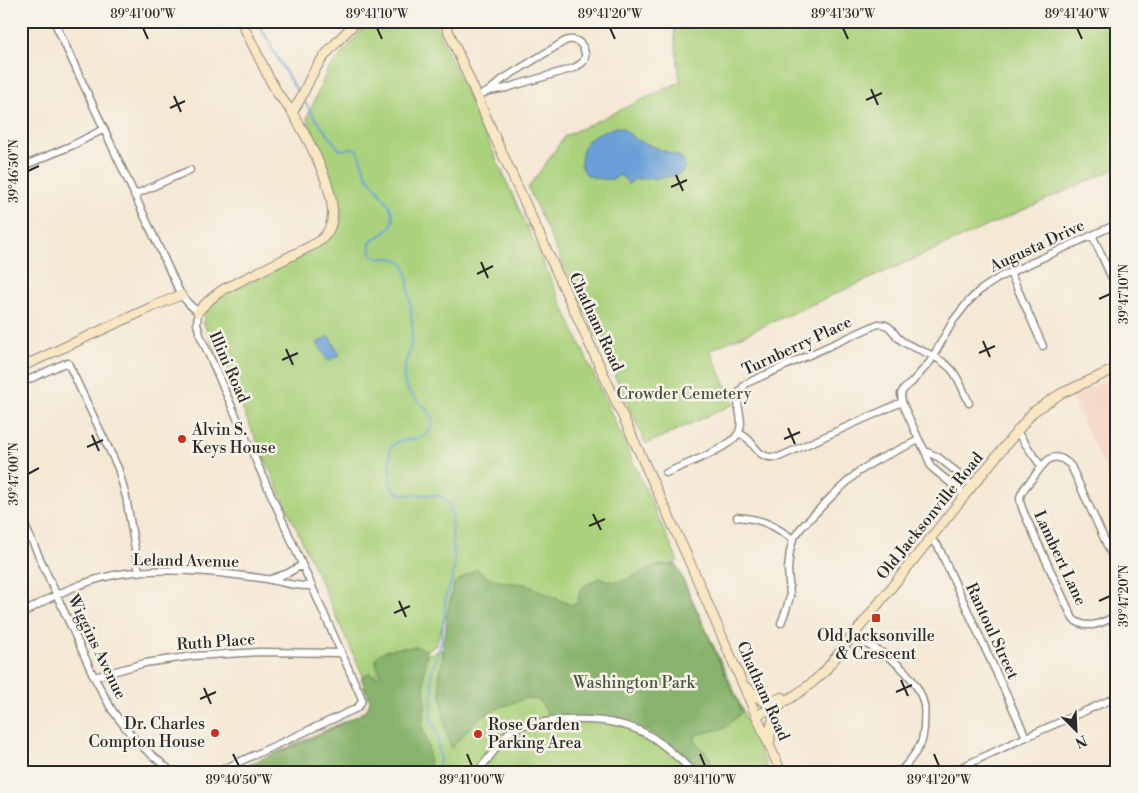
<svg xmlns="http://www.w3.org/2000/svg" width="1138" height="793" font-family="'Libre Bodoni',serif">
<style>
.built{fill:#f5d2c2}
.green{fill:#aad17c;stroke:#6a7e54}
.forest{fill:#87b36c;stroke:#596f4c}
.water{fill:#6aa0d7;stroke:#4a6681}
.lines{fill:none;stroke-linecap:round;stroke-linejoin:round}
.stream{stroke:#6aa0d7;stroke-width:2}
.street-casing{stroke:#908a80;stroke-width:9}
.secondary-casing{stroke:#908a80;stroke-width:11}
.street{stroke:#fff;stroke-width:6}
.secondary{stroke:#f9e7c3;stroke-width:9}
.ticks{fill:none;stroke:#2b2b2b;stroke-width:2}
.poi-dot{fill:#c8321e;stroke:#f7f3e8;stroke-width:2}
.labels{text-anchor:middle;dominant-baseline:central;stroke-width:5;stroke-linejoin:round;paint-order:stroke}
.street-label{font-size:16px;fill:#2b2b2b;stroke:#f7f3e8}
.park-label{font-size:16px;fill:#4b543f;stroke:#f7f3e8}
.poi-label{font-size:16px;fill:#2b2b2b;stroke:#f7f3e8;text-anchor:start}
.neatline{fill:none;stroke:#2b2b2b;stroke-width:2}
.ticks-label{font-size:12px;text-anchor:middle;fill:#2b2b2b}
</style>
<rect width="100%" height="100%" fill="#f7f3e8"/>
<filter id="ink" filterUnits="userSpaceOnUse"><feTurbulence type="fractalNoise" baseFrequency=".02" numOctaves="2"/><feDisplacementMap in="SourceGraphic" scale="10" xChannelSelector="R" yChannelSelector="G"/><feConvolveMatrix kernelMatrix="1 2 1 2 8 2 1 2 1" color-interpolation-filters="sRGB"/></filter>
<filter id="wash" filterUnits="userSpaceOnUse"><feTurbulence type="fractalNoise" baseFrequency=".0096" numOctaves="4" result="noise"/><feDisplacementMap in="SourceGraphic" scale="20" xChannelSelector="R" yChannelSelector="G"/><feGaussianBlur stdDeviation="1.12" result="paint"/><feColorMatrix in="noise" values="0 0 0 0 0 0 0 0 0 0 0 0 0 0 0 0 0 1.4 0 .05"/><feComposite in="paint" operator="in"/></filter>
<g filter="url(#wash)">
<rect width="100%" height="100%" fill="#f5e8d5"/>
<path class="built" d="M 1117,375 L 1117,494 L 1071,397 Z"/>
<path class="green" d="M 370,21 L 434,21 L 678,561 L 561,616 L 455,592 L 435,646 L 365,680 L 203,322 L 208,308 L 220,297 L 317,249 L 339,228 L 341,205 L 307,118 L 327,71 Z
M 687,21 L 1117,21 L 1117,168 L 710,350 L 734,404 L 646,444 L 528,188 L 565,136 L 680,82 L 674,30 Z
M 676,564 L 733,688 L 769,772 L 234,772 L 367,711 L 372,704 L 371,699 L 363,687 L 429,654 L 447,648 L 562,619 Z"/>
<path class="forest" d="M 676,565 L 742,712 L 725,728 L 695,735 C 694,749 710,750 711,763 C 711,765 710,768 709,771 L 699,772 L 666,741 L 652,733 L 620,720 L 601,717 L 550,719 L 540,701 L 527,698 L 501,707 L 477,719 L 461,738 L 451,748 L 445,727 L 439,678 L 443,658 L 443,641 L 445,636 L 447,616 L 454,583 L 477,569 L 487,577 L 503,582 L 525,584 L 571,605 L 578,603 C 578,586 588,583 601,578 C 625,589 635,572 656,566 C 662,564 670,565 676,565 Z
M 416,647 L 427,650 L 424,674 L 425,709 L 422,726 L 428,746 L 430,767 L 429,772 L 239,771 L 259,760 L 302,743 L 359,715 L 367,709 L 370,701 L 361,678 L 369,673 L 376,677 L 381,674 C 379,671 376,666 376,662 C 375,647 406,648 416,647 Z"/>
<path class="water" d="M 616,127 L 622,128 L 637,140 L 682,158 C 697,183 645,176 634,180 C 634,180 628,184 628,185 L 627,181 L 619,175 L 615,179 C 597,180 576,178 582,154 C 583,148 585,142 591,138 C 598,132 608,130 616,127 Z
M 329,336 L 340,355 L 328,361 L 317,343 Z"/>
<g class="lines">
<path class="stream" d="M 257,21 C 272,46 283,71 300,95
M 304,101 L 315,118 L 339,149 C 346,152 350,145 357,150 C 361,159 363,167 367,176 C 375,189 400,210 391,226 C 386,234 376,237 370,243 C 369,273 398,244 406,271 C 408,278 408,286 409,294 C 411,310 414,327 411,343 C 409,355 402,369 404,381 C 408,398 428,404 433,421 C 426,450 398,432 391,448 C 389,454 390,464 390,471 C 390,476 389,482 391,486 C 399,503 433,488 445,500 C 448,502 450,506 451,510 C 453,515 452,523 452,529 C 453,542 454,555 454,568 L 453,576 L 446,597 L 441,642 L 437,658 L 432,671 L 431,677 L 433,690 L 430,714 L 437,735 L 440,759 L 438,772"/>
</g>
</g>
<g filter="url(#ink)">
<g class="lines">
<defs>
<path id="street" d="M 54,21 L 181,295 L 190,305 L 198,312 L 197,324 L 200,335 L 362,699 C 361,705 358,708 353,710 L 217,772
M 21,87 L 24,92
M 476,97 L 489,91 L 503,79 L 565,41 C 568,40 571,39 573,40 C 583,41 589,56 582,63 C 581,64 575,67 574,68 L 506,88 L 489,91
M 21,167 L 73,145 L 104,129
M 134,195 L 190,170
M 1092,235 L 1117,289
M 1010,272 L 1043,346
M 21,383 L 63,364 L 68,363 L 118,468 L 126,497 L 139,572
M 1017,432 L 1041,466
M 739,433 C 742,435 746,437 749,440 C 759,452 761,459 779,457 L 902,402
M 925,451 L 938,457 L 973,485
M 666,473 C 683,465 729,449 738,434 C 748,416 727,400 747,383 L 878,324 C 894,324 891,334 902,341 C 909,346 919,349 927,353 C 955,366 957,376 969,403
M 965,495 L 931,467 L 925,451 L 919,440 L 902,402 L 901,394 L 903,390 L 912,382 L 930,362 L 953,321 L 968,302 L 979,291 L 1000,277 L 1117,224
M 21,517 L 94,677 L 112,710 L 132,736 L 146,750 L 172,772
M 737,517 C 763,519 773,525 793,539
M 930,539 L 938,546 L 1026,737
M 1117,567 L 1071,466 C 1053,447 1044,463 1033,478 C 1028,484 1021,490 1020,498 C 1020,503 1022,508 1024,513 L 1073,619 C 1087,631 1103,623 1117,615
M 271,579 L 288,573 L 302,565
M 21,615 C 49,596 86,580 119,574 C 157,568 206,571 244,576 C 253,577 262,578 271,580 C 285,583 297,587 312,586
M 781,623 L 786,610 L 790,597 L 788,569 L 790,551 L 793,539 L 801,528 L 832,496 L 858,472 L 877,460 L 919,440
M 853,636 C 864,644 876,648 887,656 C 903,667 920,685 924,705 C 925,712 924,721 924,728 C 923,733 923,739 921,743 C 916,754 908,763 900,772
M 94,677 L 145,663 L 193,656 L 260,652 L 341,653
M 477,772 C 483,765 489,758 494,751 C 499,744 503,736 511,731 C 522,723 539,723 552,721 C 585,718 623,719 652,737 C 667,747 681,760 693,772
M 951,772 L 1026,737 L 1117,697"/>
<path id="secondary" d="M 241,21 L 269,78 L 278,94 L 292,112
M 444,21 L 497,142 L 687,556 L 781,772
M 198,312 C 206,302 213,296 224,289 L 311,246 C 320,241 326,237 330,227 C 342,199 307,137 292,112 C 302,100 307,82 316,68 C 327,50 343,36 357,21
M 21,367 L 152,307 L 181,295
M 748,688 C 760,701 765,706 782,697
M 757,715 C 784,703 802,693 824,672 L 973,485 L 1033,412 L 1060,394 L 1117,368
M 770,741 C 770,727 772,717 781,705"/>
</defs>
<use href="#street" class="street-casing"/>
<use href="#secondary" class="secondary-casing"/>
<use href="#street" class="street"/>
<use href="#secondary" class="secondary"/>
</g>
</g>
<path class="ticks" d="M 143,28 L 148,39M 377,28 L 382,39M 610,28 L 615,39M 843,28 L 848,39M 1077,28 L 1082,39M 871,89 L 878,105M 174,96 L 181,112M 866,100 L 882,93M 170,108 L 185,101M 28,171 L 39,166M 676,175 L 683,191M 671,187 L 687,180M 481,262 L 488,278M 477,274 L 493,266M 1099,299 L 1110,294M 983,341 L 990,357M 286,349 L 293,365M 979,353 L 995,346M 282,360 L 298,353M 788,428 L 795,444M 92,435 L 99,451M 784,439 L 800,432M 87,447 L 103,440M 28,474 L 39,468M 593,514 L 601,530M 589,526 L 605,519M 399,601 L 406,617M 1099,601 L 1110,596M 394,613 L 410,606M 901,680 L 908,696M 204,688 L 211,704M 896,692 L 912,685M 200,699 L 216,692M 233,754 L 239,766M 467,754 L 472,766M 700,754 L 705,766M 934,754 L 939,766"/>
<g class="poi-dot">
<circle cx="182" cy="439" r="5"/>
<rect x="871" y="613" width="10" height="10" rx="2.5"/>
<circle cx="215" cy="733" r="5"/>
<circle cx="478" cy="734" r="5"/>
</g>
<g class="labels">
<g class="street-label">
<text transform="translate(1037 246) rotate(-25)">Augusta Drive</text>
<text transform="translate(596 322) rotate(65)">Chatham Road</text>
<text transform="translate(797 346) rotate(-25)">Turnberry Place</text>
<text transform="translate(229 367) rotate(66)">Illini Road</text>
<text transform="translate(930 516) rotate(-51)">Old Jacksonville Road</text>
<text transform="translate(1060 558) rotate(65)">Lambert Lane</text>
<text transform="translate(186 561) rotate(1)">Leland Avenue</text>
<text transform="translate(992 631) rotate(65)">Rantoul Street</text>
<text transform="translate(216 642) rotate(-4)">Ruth Place</text>
<text transform="translate(97 647) rotate(64)">Wiggins Avenue</text>
<text transform="translate(763 691) rotate(66)">Chatham Road</text>
</g>
<g class="park-label">
<text x="684" y="394">Crowder Cemetery</text>
<text x="634" y="683">Washington Park</text>
</g>
<g class="poi-label">
<text x="192" y="430">Alvin S.<tspan x="192" dy="18">Keys House</tspan></text>
<text x="876" y="636" text-anchor="middle">Old Jacksonville<tspan x="876" dy="18">&amp; Crescent</tspan></text>
<text x="205" y="724" text-anchor="end">Dr. Charles<tspan x="205" dy="18">Compton House</tspan></text>
<text x="488" y="725">Rose Garden<tspan x="488" dy="18">Parking Area</tspan></text>
</g>
</g>
<rect width="1138" height="793" fill="none" stroke="#f7f3e8" stroke-width="55"/>
<g transform="translate(1076 730) rotate(156)" stroke="#f7f3e8" stroke-width="4" paint-order="stroke">
<path d="M0-4L9 19L0 12L-9 19Z" fill="#2b2b2b"/>
<text y="-8" font-size="14" font-weight="bold" text-anchor="middle" fill="#2b2b2b">N</text>
</g>
<rect x="28" y="28" width="1082" height="738" class="neatline"/>
<g class="ticks-label">
<text x="143" y="18">89°41'00"W</text>
<text x="377" y="18">89°41'10"W</text>
<text x="610" y="18">89°41'20"W</text>
<text x="843" y="18">89°41'30"W</text>
<text x="1077" y="18">89°41'40"W</text>
<text transform="translate(14 171) rotate(-90)" y="4">39°46'50"N</text>
<text transform="translate(1124 294) rotate(-90)" y="4">39°47'10"N</text>
<text transform="translate(14 474) rotate(-90)" y="4">39°47'00"N</text>
<text transform="translate(1124 596) rotate(-90)" y="4">39°47'20"N</text>
<text x="239" y="784">89°40'50"W</text>
<text x="472" y="784">89°41'00"W</text>
<text x="705" y="784">89°41'10"W</text>
<text x="939" y="784">89°41'20"W</text>
</g>
</svg>
